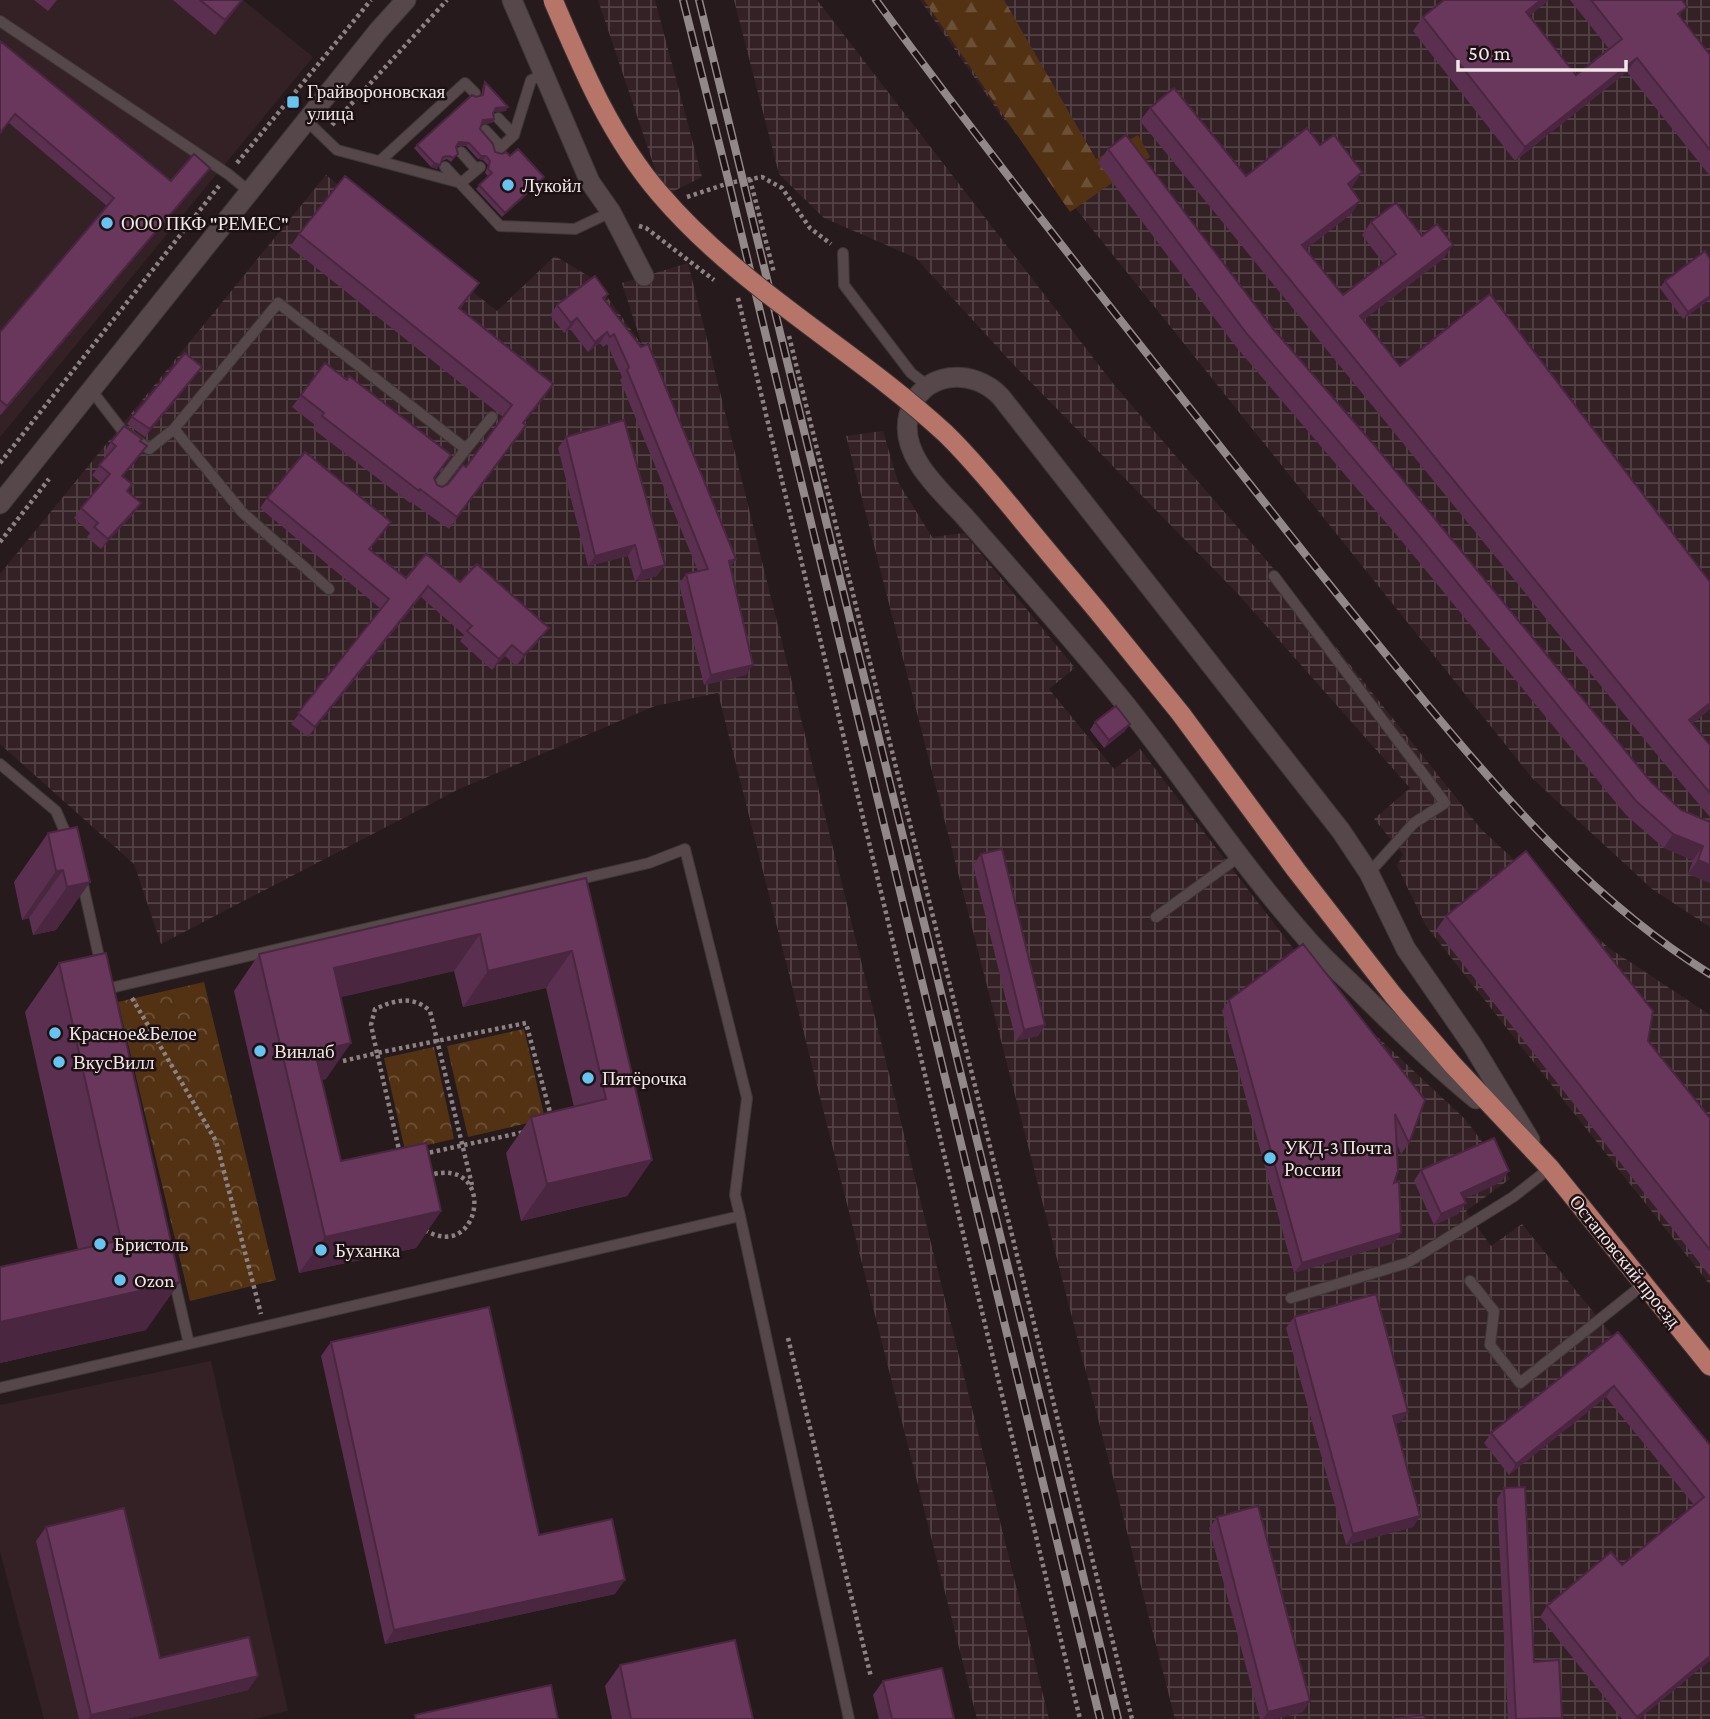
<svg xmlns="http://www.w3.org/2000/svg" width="1710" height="1719" font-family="'Crimson Pro',serif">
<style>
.built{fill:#342125}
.industrial{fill:url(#industrial-grid)}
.forest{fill:url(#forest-firs)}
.park{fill:url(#park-crowns)}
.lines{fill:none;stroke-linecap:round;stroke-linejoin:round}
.service-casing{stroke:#403738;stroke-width:12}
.minor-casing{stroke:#403738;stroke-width:21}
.secondary-casing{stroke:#403738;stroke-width:21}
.primary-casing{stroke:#403738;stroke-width:21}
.path{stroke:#8c8183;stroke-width:4.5;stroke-dasharray:3.5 3.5;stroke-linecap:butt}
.service{stroke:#55474a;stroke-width:10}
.minor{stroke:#55474a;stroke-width:19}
.secondary{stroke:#55474a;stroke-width:19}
.primary{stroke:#b77569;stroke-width:19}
.rail-casing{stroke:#928789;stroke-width:8}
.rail{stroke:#1d1114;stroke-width:5;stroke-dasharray:16;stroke-linecap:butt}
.primary-bridge-casing{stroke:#403738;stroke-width:21;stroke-linecap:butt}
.primary-bridge{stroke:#b77569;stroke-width:19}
.wall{fill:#5b2f4f}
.shaded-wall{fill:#4a2640}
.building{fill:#6a375c;stroke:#4a2640;stroke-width:2}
.poi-dot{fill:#67c4f0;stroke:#1d1114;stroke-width:2.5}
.labels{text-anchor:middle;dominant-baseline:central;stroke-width:5;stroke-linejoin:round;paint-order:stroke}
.poi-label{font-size:19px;fill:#f0e7e8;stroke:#1d1114;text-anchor:start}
.street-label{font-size:19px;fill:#f0e7e8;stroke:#1d1114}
</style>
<defs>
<pattern id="industrial-grid" width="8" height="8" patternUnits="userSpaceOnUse" patternTransform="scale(1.75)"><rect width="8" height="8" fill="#342125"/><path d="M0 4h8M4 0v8" fill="none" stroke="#524145"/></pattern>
<pattern id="forest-firs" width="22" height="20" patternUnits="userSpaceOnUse" patternTransform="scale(1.75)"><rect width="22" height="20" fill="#533214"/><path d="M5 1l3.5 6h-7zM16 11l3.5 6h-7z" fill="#6c5036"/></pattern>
<pattern id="park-crowns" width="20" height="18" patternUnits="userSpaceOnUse" patternTransform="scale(1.75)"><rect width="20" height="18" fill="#533214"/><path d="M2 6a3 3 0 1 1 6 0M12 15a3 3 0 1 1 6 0" fill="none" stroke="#6c5036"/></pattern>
</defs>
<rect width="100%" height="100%" fill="#271a1d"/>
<path class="built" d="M 0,0 L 243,0 L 313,57 L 0,437 Z
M 211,1361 L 288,1711 L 254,1719 L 44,1719 L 0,1551 L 0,1405 Z"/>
<path class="industrial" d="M 598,0 L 655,0 L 702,177 L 664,196 Z
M 734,0 L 817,0 L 1115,386 L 1273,568 L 1481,829 L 1609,948 L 1710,1015 L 1710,1285 L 1426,926 L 1397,866 L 1403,854 L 1374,819 L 1410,788 L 1239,595 L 1011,362 L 916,258 L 824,218 L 779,174 Z
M 920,0 L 1710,0 L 1710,927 L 1652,889 L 1533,779 L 1000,114 Z
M 326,175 L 497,311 L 555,256 L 595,280 L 642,345 L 622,283 L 688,263 L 1049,1719 L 977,1719 L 718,693 L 655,706 L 459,789 L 161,944 L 134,864 L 0,744 L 0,574 Z
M 883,431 L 898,482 L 932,537 L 964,533 L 1075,668 L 1049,689 L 1114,769 L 1140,749 L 1296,952 L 1339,1001 L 1465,1119 L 1510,1179 L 1466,1211 L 1491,1246 L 1522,1224 L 1710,1456 L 1710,1719 L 1175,1719 L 846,436 Z"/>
<path class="forest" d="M 924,0 L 1004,0 L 1096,159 L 1138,135 L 1150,157 L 1070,212 Z"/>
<path class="park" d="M 204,982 L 276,1280 L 190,1301 L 118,1002 Z
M 524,1029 L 545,1119 L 468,1137 L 447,1046 Z
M 434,1047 L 454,1139 L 405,1150 L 384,1058 Z"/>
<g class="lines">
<defs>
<path id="service" d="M 0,21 L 228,174 L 250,192
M 498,118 L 514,135
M 307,121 L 337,150 L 461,183 L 480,167
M 485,130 L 501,147
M 498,150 L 514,135 L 531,80 L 543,75
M 461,152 L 476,169
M 380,161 L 465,83 L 475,93
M 445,167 L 500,226 L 575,229 L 611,212
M 843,253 L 844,285 L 911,373 L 928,386
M 92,391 L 122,430 L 149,449 L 174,429 L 278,303 L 466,449 L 433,492
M 174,429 L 242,512 L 329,589
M 466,449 L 492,417
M 1274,576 L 1445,803 L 1414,823 L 1369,873
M 0,764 L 56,811 L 69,841
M 81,876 L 101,966
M 1156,917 L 1240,856
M 106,989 L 649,863 L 685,849 L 747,1098 L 735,1195 L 740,1216
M 1470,1281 L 1494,1311 L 1490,1345 L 1520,1383 L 1644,1284
M 1291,1298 L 1407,1263 L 1513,1197 L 1550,1168
M 189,1344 L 740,1216 L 849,1719
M 0,1388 L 189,1344 L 173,1275"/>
<path id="minor" d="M 512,0 L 590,182 L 611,212 L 644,276
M 1476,1099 C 1435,1065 1397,1029 1359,991 C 1342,974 1323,958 1307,939 C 1241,865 1187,782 1126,705 C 1074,640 1018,578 964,516 C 939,489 898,454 909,414 C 921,370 974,367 1001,397 L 1341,831 L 1369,873 L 1406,949 L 1473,1046 L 1530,1140"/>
<path id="secondary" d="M 0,504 L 378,31 L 406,0"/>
<path id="primary" d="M 1100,614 L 1181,714 L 1296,870 L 1393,995 L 1453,1065 L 1550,1168 L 1710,1366"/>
</defs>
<use href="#service" class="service-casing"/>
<use href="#minor" class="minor-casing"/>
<use href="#secondary" class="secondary-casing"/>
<use href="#primary" class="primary-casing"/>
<path class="path" d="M 332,125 L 447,0
M 237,163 L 371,0
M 750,179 L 774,273
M 687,197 L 729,183 L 762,177 L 782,188 L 810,228 L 831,244
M 639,226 L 646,228 L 714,280
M 738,298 L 1080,1719
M 789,336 L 1132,1719
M 0,463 L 219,186
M 0,542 L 49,479
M 132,998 L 216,1141 L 261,1314
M 343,1061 L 377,1053 L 371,1025 L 375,1009 C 395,1000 413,995 430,1011 L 472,1185
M 400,1154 L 377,1053 L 526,1023 L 551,1116
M 423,1154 L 524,1132
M 425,1230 C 481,1264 498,1156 430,1175
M 788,1338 L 871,1677"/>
<use href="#service" class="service"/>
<use href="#minor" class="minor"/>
<use href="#secondary" class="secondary"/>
<use href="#primary" class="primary"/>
<defs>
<path id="rail" d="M 683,0 L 729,183 L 1100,1719
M 699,0 L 1118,1719
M 876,0 C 1001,171 1133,336 1264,502 C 1318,571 1374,640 1430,708 C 1512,807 1600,906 1710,974"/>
</defs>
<use href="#rail" class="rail-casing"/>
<use href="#rail" class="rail"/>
<defs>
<path id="primary-bridge" d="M 553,0 C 582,68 611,137 660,194 C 741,289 854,349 945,433 C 969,456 990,482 1012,508 C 1041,544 1071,579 1100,614"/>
</defs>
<use href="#primary-bridge" class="primary-bridge-casing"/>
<use href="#primary-bridge" class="primary-bridge"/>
</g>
<path class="wall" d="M 34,0 L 57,0 L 48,11 Z
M 173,0 L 242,0 L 215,35 Z
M 1444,0 L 1549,0 L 1529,16 L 1576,75 L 1609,49 L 1570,0 L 1682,0 L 1680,17 L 1710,55 L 1710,176 L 1627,72 L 1515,161 L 1413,31 L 1423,17 Z
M 0,41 L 171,181 L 210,168 L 203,177 L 1,415 L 0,414 L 0,332 L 107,206 L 9,123 Z
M 485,82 L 506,111 L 493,112 L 494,119 L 492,123 L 482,124 L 480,129 L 495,152 L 510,156 L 542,181 L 502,217 L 476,189 L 488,176 L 485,173 L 488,165 L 483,160 L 478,159 L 466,146 L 456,146 L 458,154 L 455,157 L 451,162 L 447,159 L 442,161 L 437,169 L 431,167 L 414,148 L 417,145 L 476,97 L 481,96 L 483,86 Z
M 1150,108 L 1246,176 L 1320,145 L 1353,186 L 1350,187 L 1351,214 L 1306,249 L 1343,295 L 1384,264 L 1362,235 L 1371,222 L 1422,236 L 1444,258 L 1363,320 L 1400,366 L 1710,709 L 1692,724 L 1710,745 L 1710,817 L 1663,762 L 1140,121 Z
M 1108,149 L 1274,330 L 1651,782 L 1681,810 L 1710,822 L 1710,883 L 1688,874 L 1693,860 L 1664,848 L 1626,815 L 1405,545 L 1237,348 L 1098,163 Z
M 299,234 L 479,283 L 460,309 L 545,397 L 523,423 L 526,425 L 517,438 L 449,529 L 411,502 L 410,503 L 313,429 L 315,425 L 292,407 L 301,395 L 434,478 L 437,485 L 442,487 L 448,484 L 466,467 L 503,417 L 290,247 Z
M 1665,281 L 1710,299 L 1683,319 L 1660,288 Z
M 608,294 L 604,300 L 730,567 L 746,675 L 704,685 L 679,584 L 686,574 L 698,571 L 620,380 L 622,377 L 607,344 L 603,347 L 600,343 L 588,352 L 570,329 L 564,333 L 550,315 L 557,305 Z
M 197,374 L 145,437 L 127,424 L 132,417 Z
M 566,437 L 657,576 L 635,582 L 628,556 L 588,566 L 558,448 Z
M 140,441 L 140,456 L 123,476 L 132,484 L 128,491 L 141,503 L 134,513 L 101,549 L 87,537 L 90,533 L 74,518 L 81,508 L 102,484 L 92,475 L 108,455 L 104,452 L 111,442 Z
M 267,498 L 391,522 L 369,549 L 406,578 L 460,582 L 541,638 L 516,666 L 505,656 L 492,670 L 460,641 L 464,635 L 421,597 L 308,737 L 291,724 L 381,609 L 260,508 Z
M 1095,722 L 1125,731 L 1104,748 L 1090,730 Z
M 48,833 L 90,882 L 56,930 L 33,935 L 29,918 L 22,920 L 14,882 Z
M 981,854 L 1045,1025 L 1038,1036 L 1016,1041 L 973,865 Z
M 586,878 L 652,1160 L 627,1196 L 521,1221 L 506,1153 L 531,1117 L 574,1107 L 546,988 L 463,1007 L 454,971 L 340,997 L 326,1079 L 322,1080 L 341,1161 L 441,1211 L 416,1248 L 299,1273 L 234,991 L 259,954 Z
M 1446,916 L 1710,1118 L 1710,1276 L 1436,930 Z
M 59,963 L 146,1330 L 0,1363 L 0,1267 L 78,1250 L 25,1012 Z
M 1229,1000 L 1425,1100 L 1409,1143 L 1401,1154 L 1397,1144 L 1394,1183 L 1401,1233 L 1394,1243 L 1294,1273 L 1222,1011 Z
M 1421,1170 L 1501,1182 L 1464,1199 L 1458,1214 L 1434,1225 L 1414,1181 Z
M 1294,1317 L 1408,1412 L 1401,1422 L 1395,1424 L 1420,1516 L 1413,1527 L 1346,1545 L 1286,1328 Z
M 1618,1332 L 1710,1445 L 1710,1660 L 1639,1719 L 1622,1719 L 1540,1617 L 1547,1606 L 1622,1565 L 1694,1505 L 1606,1397 L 1509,1475 L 1484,1443 L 1491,1433 Z
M 331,1342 L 539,1535 L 615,1594 L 385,1644 L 321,1356 Z
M 1504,1488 L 1534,1662 L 1562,1718 L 1562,1719 L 1508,1719 L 1497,1499 Z
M 1217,1517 L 1303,1712 L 1275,1719 L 1260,1719 L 1209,1528 Z
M 46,1527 L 160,1658 L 258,1676 L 248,1690 L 126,1719 L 79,1719 L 36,1541 Z
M 620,1665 L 753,1719 L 612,1719 L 605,1686 Z
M 883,1681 L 954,1719 L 879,1719 L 873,1695 Z"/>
<path class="shaded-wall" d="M 242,0 L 233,13 L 215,35 L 225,20 Z
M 1541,0 L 1549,0 L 1516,26 L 1526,12 Z
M 1637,58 L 1627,72 L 1515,161 L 1525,147 Z
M 508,107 L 506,111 L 493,112 L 496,108 Z
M 494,119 L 492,123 L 480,124 L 483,120 Z
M 459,142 L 469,143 L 466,146 L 456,146 Z
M 481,156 L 486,156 L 483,160 L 478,159 Z
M 434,163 L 440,165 L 437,169 L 431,167 Z
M 210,168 L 203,177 L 1,415 L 7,406 Z
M 1362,172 L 1353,186 L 1338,197 L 1348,184 Z
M 544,177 L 542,181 L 502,217 L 505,213 Z
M 1360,201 L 1351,214 L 1293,259 L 1302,245 Z
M 1453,245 L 1444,258 L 1351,330 L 1360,316 Z
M 1710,296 L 1710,299 L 1683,319 L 1688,312 Z
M 577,318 L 570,329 L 564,333 L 571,323 Z
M 607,332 L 600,343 L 588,352 L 595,342 Z
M 202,367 L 197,374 L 145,437 L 150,429 Z
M 553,384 L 545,397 L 514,435 L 523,423 Z
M 141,503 L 134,513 L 101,549 L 108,539 Z
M 635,545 L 628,556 L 588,566 L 595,556 Z
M 736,559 L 729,569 L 729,561 Z
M 665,565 L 657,576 L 635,582 L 642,571 Z
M 428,586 L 421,597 L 308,737 L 315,727 Z
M 549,628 L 541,638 L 516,666 L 524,655 Z
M 512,645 L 505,656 L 492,670 L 499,659 Z
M 753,665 L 746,675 L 704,685 L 711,675 Z
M 1710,703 L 1710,709 L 1680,734 L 1689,720 Z
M 1130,724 L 1125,731 L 1104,748 L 1109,740 Z
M 1673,834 L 1703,846 L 1693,860 L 1664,848 Z
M 1698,860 L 1710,865 L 1710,883 L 1688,874 Z
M 63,870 L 29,918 L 22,920 L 56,871 Z
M 90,882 L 56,930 L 33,935 L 67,887 Z
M 480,934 L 454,971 L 308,1005 L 334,968 Z
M 572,951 L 546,988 L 463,1007 L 488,971 Z
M 1045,1025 L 1038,1036 L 1016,1041 L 1024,1030 Z
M 351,1043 L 326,1079 L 290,1088 L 315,1052 Z
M 652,1160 L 627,1196 L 521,1221 L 547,1184 Z
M 1509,1171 L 1501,1182 L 1453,1204 L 1461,1193 Z
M 1466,1203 L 1458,1214 L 1434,1225 L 1441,1214 Z
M 441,1211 L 416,1248 L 299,1273 L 325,1237 Z
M 1401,1233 L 1394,1243 L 1294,1273 L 1302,1263 Z
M 180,1282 L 146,1330 L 0,1363 L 0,1322 Z
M 1614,1386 L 1606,1397 L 1509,1475 L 1516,1464 Z
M 1408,1412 L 1401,1422 L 1385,1427 L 1393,1416 Z
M 1420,1516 L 1413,1527 L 1346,1545 L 1353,1534 Z
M 625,1580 L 615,1594 L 385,1644 L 394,1630 Z
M 1710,1656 L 1710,1660 L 1639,1719 L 1635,1719 Z
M 258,1676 L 248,1690 L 126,1719 L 88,1719 L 91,1715 Z
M 1310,1701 L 1303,1712 L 1275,1719 L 1263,1719 L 1268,1712 Z"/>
<path class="building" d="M 200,0 L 242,0 L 225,20 Z
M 1444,0 L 1541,0 L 1526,12 L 1576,75 L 1622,39 L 1591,0 L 1682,0 L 1687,7 L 1678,14 L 1710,55 L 1710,150 L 1637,58 L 1525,147 L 1423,17 Z
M 0,41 L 171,181 L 194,154 L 210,168 L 7,406 L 0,400 L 0,332 L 114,198 L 15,114 L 0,133 Z
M 485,82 L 508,107 L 496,108 L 493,113 L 494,119 L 483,120 L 480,129 L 493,144 L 495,152 L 502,154 L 506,152 L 510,156 L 518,149 L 544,177 L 505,213 L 479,185 L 492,173 L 488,169 L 490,161 L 486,156 L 481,156 L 469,143 L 459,142 L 456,147 L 458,154 L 453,158 L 449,156 L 443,157 L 440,165 L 434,163 L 417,145 L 472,95 L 476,97 L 483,95 Z
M 1174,88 L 1246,176 L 1307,128 L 1320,145 L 1334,135 L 1362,172 L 1348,184 L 1360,201 L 1302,245 L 1343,295 L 1396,254 L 1371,222 L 1396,203 L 1422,236 L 1437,224 L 1453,245 L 1360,316 L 1400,366 L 1490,294 L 1710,582 L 1710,703 L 1689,720 L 1710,745 L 1710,793 L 1672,748 L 1150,108 Z
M 1126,135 L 1274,330 L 1375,446 L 1651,782 L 1681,810 L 1710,822 L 1710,865 L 1698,860 L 1703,846 L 1673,834 L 1636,801 L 1415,531 L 1247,334 L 1108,149 Z
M 345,176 L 479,283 L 459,308 L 553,384 L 523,423 L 526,425 L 457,517 L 420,489 L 419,491 L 322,416 L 324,413 L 301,395 L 325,363 L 347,380 L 349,376 L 451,455 L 434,478 L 437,485 L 442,487 L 448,484 L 463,465 L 466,467 L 512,405 L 299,234 Z
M 1705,251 L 1710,259 L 1710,296 L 1688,312 L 1665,281 Z
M 595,276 L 608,294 L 603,298 L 641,347 L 648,344 L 736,559 L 729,561 L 753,665 L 711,675 L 686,574 L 708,569 L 627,370 L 629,367 L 614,334 L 610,337 L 607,332 L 595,342 L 577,318 L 571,323 L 557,305 Z
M 185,353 L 202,367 L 150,429 L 132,417 Z
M 624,420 L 665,565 L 642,571 L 635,545 L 595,556 L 566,437 Z
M 124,426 L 142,439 L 140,441 L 147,446 L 122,476 L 132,484 L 127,491 L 141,503 L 108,539 L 94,527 L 98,523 L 81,508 L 110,474 L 99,465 L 116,446 L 111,442 Z
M 305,452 L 391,522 L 369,549 L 406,578 L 426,554 L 460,582 L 477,564 L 549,628 L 524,655 L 512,645 L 499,659 L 467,631 L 472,626 L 428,586 L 315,727 L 298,713 L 389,599 L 267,498 Z
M 1116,706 L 1130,724 L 1109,740 L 1095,722 Z
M 77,827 L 90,882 L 67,887 L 63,870 L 56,871 L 48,833 Z
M 1002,849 L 1045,1025 L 1024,1030 L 981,854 Z
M 1526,851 L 1653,1011 L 1648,1041 L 1710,1118 L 1710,1250 L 1446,916 Z
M 586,878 L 652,1160 L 547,1184 L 531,1117 L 606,1099 L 572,951 L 488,971 L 480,934 L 334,968 L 351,1043 L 315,1052 L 341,1161 L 426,1143 L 441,1211 L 325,1237 L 259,954 Z
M 1303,944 L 1425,1100 L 1409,1143 L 1395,1114 L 1398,1171 L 1394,1183 L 1399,1181 L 1401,1233 L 1302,1263 L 1229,1000 Z
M 106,953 L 180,1282 L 0,1322 L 0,1267 L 121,1240 L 59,963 Z
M 1494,1138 L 1509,1171 L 1461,1193 L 1466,1203 L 1441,1214 L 1421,1170 Z
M 1376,1294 L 1408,1412 L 1393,1416 L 1420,1516 L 1353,1534 L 1294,1317 Z
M 489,1307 L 539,1535 L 612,1519 L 625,1580 L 394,1630 L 331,1342 Z
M 1618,1332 L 1710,1445 L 1710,1656 L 1637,1717 L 1547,1606 L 1611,1552 L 1622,1565 L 1704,1497 L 1614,1386 L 1516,1464 L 1491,1433 Z
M 1525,1487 L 1534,1662 L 1559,1660 L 1562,1718 L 1516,1719 L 1504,1488 Z
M 1258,1506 L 1310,1701 L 1268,1712 L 1217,1517 Z
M 124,1508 L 160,1658 L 249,1637 L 258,1676 L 91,1715 L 46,1527 Z
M 735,1640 L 753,1719 L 631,1719 L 620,1665 Z
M 942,1668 L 954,1719 L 892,1719 L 883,1681 Z
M 551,1685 L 558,1719 L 416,1719 L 415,1715 Z
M 1424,1715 L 1425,1719 L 1395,1719 Z"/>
<g class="poi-dot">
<rect x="286" y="95" width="14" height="14" rx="3.5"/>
<circle cx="508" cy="185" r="7"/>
<circle cx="107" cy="223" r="7"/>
<circle cx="55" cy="1033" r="7"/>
<circle cx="260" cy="1051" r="7"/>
<circle cx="59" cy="1062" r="7"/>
<circle cx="588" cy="1078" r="7"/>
<circle cx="1270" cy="1158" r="7"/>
<circle cx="100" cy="1244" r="7"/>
<circle cx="321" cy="1250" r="7"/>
<circle cx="120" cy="1280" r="7"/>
</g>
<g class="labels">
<g class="poi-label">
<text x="307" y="91">Грайвороновская<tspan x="307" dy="22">улица</tspan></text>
<text x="522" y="185">Лукойл</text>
<text x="121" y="223">ООО ПКФ "РЕМЕС"</text>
<text x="69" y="1033">Красное&amp;Белое</text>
<text x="274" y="1051">Винлаб</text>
<text x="73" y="1062">ВкусВилл</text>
<text x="602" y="1078">Пятёрочка</text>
<text x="1284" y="1147">УКД-3 Почта<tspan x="1284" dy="22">России</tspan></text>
<text x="114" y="1244">Бристоль</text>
<text x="335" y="1250">Буханка</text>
<text x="134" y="1280">Ozon</text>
</g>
<g class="street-label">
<text transform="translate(1625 1261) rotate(51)">Остаповский проезд</text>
</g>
</g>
<path d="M1458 60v10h168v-10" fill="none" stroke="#f0e7e8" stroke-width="3.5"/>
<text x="1468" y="60" font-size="21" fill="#f0e7e8" stroke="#1d1114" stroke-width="5" paint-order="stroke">50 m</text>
</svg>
